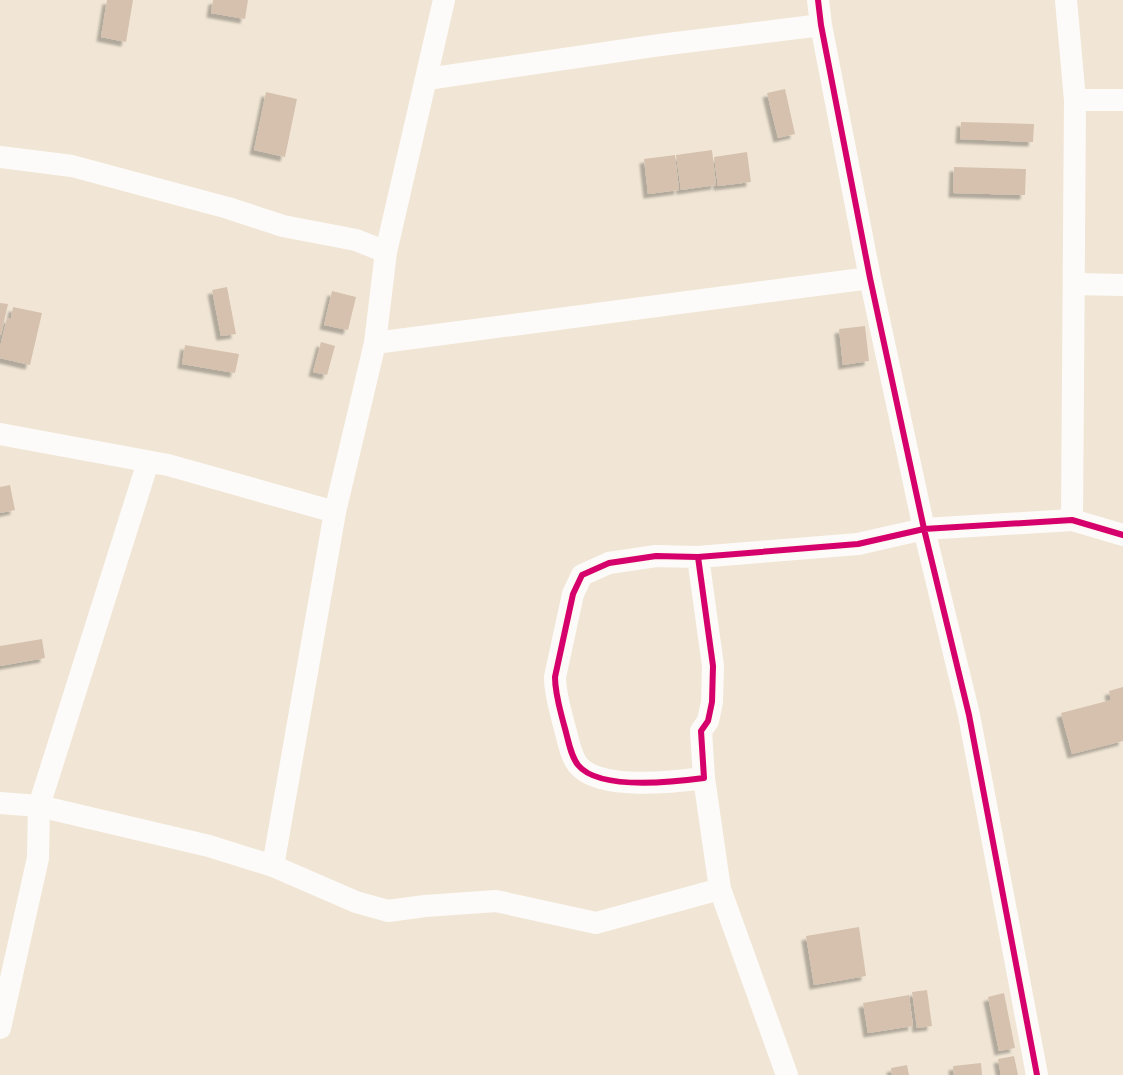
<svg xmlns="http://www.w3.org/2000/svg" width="1123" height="1075" font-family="Signika,sans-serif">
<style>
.building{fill:#d6c1ae;filter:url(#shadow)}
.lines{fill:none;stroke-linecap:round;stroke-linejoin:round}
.street{stroke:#fdfbf9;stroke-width:22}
.cycleway-casing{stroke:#fcf8f2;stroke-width:9}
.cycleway{stroke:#d6006c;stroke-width:6}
</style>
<defs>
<filter id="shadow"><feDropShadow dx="-4.5" dy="4.5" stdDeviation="1" flood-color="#0004"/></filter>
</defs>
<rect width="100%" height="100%" fill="#f1e6d5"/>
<path class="building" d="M 107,0 L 133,0 L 126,42 L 101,37 Z
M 213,0 L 248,0 L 245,19 L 211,13 Z
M 785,89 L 795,134 L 778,138 L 767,93 Z
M 266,92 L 297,99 L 285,157 L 254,150 Z
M 961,122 L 1034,124 L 1033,142 L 960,139 Z
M 712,150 L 716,185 L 681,190 L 676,155 Z
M 747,152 L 751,182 L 718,186 L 714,157 Z
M 675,155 L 679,190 L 648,194 L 644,159 Z
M 954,167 L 1026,169 L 1025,195 L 953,193 Z
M 227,287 L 236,334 L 221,336 L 212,290 Z
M 332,291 L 356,297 L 348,330 L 324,325 Z
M 0,303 L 8,304 L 1,335 L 0,335 Z
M 13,307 L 42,313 L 30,365 L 0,358 L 0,347 L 7,318 L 11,319 Z
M 865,326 L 869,361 L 843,365 L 839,329 Z
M 321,342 L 335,346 L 327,375 L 313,372 Z
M 185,345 L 239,354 L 235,373 L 182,364 Z
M 10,485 L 15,510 L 0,513 L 0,487 Z
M 42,639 L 45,658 L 0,666 L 0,646 Z
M 1123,687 L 1123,741 L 1072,754 L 1061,713 L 1111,700 L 1109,691 Z
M 859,927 L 866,976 L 814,985 L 806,936 Z
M 927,990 L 932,1026 L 917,1028 L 912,992 Z
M 1004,993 L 1015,1048 L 999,1051 L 988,997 Z
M 909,995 L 913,1026 L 868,1033 L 863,1003 Z
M 1014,1056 L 1018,1075 L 1001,1075 L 998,1059 Z
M 981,1063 L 982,1075 L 954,1075 L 953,1066 Z
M 907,1065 L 909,1075 L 892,1075 L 891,1068 Z"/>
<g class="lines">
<path class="street" d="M 818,0 L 821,25 L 870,278 L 924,529 L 969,715 L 1037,1075
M 1066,0 L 1075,100 L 1072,520
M 427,79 L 660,45 L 821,25
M 1075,100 L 1123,100
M 0,157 L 72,166 L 228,208 L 283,226 L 356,240 L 386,252
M 1075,284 L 1123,285
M 375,343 L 870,278
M 0,434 L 168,465 L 335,512
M 148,462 L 39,806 L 209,846 L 273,866 L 356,902 L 388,911 L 425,906 L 496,901 L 596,923 L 720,889
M 698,557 L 656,556 L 609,563 L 582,575 L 573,594 L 555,677 C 555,694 560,709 564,725 C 568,738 570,755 578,765 C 599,791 674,782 704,778 L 701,731 L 708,721 L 712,702 L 713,666 L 698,557 L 858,544 L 924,529 L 1072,520 L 1123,535
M 704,778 L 720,889 L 787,1075
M 0,803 L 39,806 L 38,858 L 0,1028
M 273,866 L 335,512 L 375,343 L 386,252 L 444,0"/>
<defs>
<path id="cycleway" d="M 818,0 L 821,25 L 870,278 L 924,529 L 969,715 L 1037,1075
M 698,557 L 656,556 L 609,563 L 582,575 L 573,594 L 555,677 C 555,694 560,709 564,725 C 568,738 570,755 578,765 C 599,791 674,782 704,778 L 701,731 L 708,721 L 712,702 L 713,666 L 698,557 L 858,544 L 924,529 L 1072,520 L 1123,535"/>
</defs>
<use href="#cycleway" class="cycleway-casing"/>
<use href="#cycleway" class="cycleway"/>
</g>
</svg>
